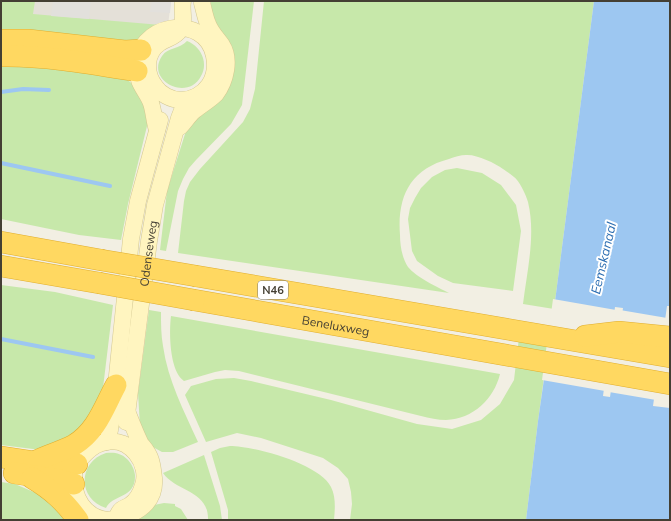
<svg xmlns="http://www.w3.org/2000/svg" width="671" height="521" font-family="Mulish,sans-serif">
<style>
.industrial{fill:#e4e0d8}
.green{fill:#c7e8aa}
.parking{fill:#e2e0dc}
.water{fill:#9dc7f1;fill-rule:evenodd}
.pier{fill:#f2efe3}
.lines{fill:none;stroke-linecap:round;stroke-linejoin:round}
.stream{stroke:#9dc7f1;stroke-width:4}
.secondary-casing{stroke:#d4c891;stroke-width:17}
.highway-casing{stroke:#e0ae2f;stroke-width:22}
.secondary{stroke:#fff5c0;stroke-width:16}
.highway{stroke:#ffd861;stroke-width:21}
.highway-bridge-casing{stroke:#e0ae2f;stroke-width:22;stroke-linecap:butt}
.highway-bridge{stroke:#ffd861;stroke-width:21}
.labels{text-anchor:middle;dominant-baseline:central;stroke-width:4;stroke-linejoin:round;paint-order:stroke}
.shield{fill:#fff;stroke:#7c7970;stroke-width:1}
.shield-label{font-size:11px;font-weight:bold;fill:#443f33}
.street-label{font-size:12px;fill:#443f33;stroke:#fff}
.water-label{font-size:13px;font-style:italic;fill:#2b6db1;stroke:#fff}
</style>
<rect width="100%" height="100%" fill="#f2efe3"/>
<path class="industrial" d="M 1,1 L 171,1 L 168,25 L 11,23 Z"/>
<path class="green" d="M 1,1 L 35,1 L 33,14 L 161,25 L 133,44 L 1,34 Z
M 211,1 L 254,1 L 242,105 L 231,124 L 196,160 L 189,168 L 183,179 L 178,191 L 166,251 L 160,250 L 167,191 L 185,134 L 190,123 L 206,109 L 212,21 L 210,9 Z
M 264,1 L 594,1 L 554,309 L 523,304 C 527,271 536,235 528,202 C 526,195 521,185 517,180 C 514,176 507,172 503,169 C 495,163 476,154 466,155 C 461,155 454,157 449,159 C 410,169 397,197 400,235 C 400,245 402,258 408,267 C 416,277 437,287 449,293 L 178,253 L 184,201 L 186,191 L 190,182 L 200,169 L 243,122 L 250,109 L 255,89 Z
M 187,41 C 195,44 201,51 203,58 C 205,65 204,71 201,76 C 188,102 145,81 162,56 C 168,47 180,49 187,41 Z
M 1,62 L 124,77 L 135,86 L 147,105 L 148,122 L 128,204 L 121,240 L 79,235 L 1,219 Z
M 457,168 L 482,173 L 501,185 L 516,205 L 521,231 L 513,291 L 453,283 L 438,276 L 417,261 L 412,251 L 408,219 L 410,208 L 415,198 L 421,188 L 432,177 L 445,170 Z
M 1,285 L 55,292 L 113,305 L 103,388 L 79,436 L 41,450 L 1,445 Z
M 149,310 L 161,312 C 161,324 161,335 163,346 C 168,381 184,411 198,442 L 173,452 L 162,452 L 151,446 L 140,426 L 138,393 Z
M 171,316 L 500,374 C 494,399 473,419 446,420 C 438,420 429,418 421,416 L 239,371 L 225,370 L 215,372 L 184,381 C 169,371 169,331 171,316 Z
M 520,329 L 550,334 L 538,421 L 526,520 L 350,520 L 352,504 L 351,492 L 348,479 L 338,468 L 323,458 L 261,438 L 237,433 L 206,442 L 185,395 L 191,386 L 216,379 L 234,378 L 251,381 L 331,400 L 417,424 L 452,429 L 481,420 L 500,404 L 514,380 Z
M 230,446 C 254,446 320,464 331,487 C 336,497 335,509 334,520 L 228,520 L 228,510 L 211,452 L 220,448 Z
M 106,453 C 114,452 121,453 127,459 C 131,463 134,468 135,475 C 136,499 112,494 106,508 C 78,500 77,462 106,453 Z
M 204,455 L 220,506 L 222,520 L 208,520 C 209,490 176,492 163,473 Z
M 1,482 L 15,484 L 43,496 L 69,520 L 1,520 Z
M 164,503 L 175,504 L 175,506 L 181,509 L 188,520 L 134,520 L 154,505 Z"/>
<path class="parking" d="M 53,1 L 91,1 L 89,19 L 51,16 Z
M 152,1 L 171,1 L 170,13 L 150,12 Z"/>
<path class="water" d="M 594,1 L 670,1 L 670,306 L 667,306 L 653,406 L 670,408 L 670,520 L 526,520 L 538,421 L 554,309 ZM 615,307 L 623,308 L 610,397 L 603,396 Z"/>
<path class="pier" d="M 553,299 L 616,310 L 605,391 L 542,380 Z
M 620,310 L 667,318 L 656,400 L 609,392 Z"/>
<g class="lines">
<path class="stream" d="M 1,92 L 23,89 L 49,90
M 1,163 L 110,186
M 1,339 L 93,357"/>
<defs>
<g id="secondary">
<path d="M 180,127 C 185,122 189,115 194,111 C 201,105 209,101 216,94 C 226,81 231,59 222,45 C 217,38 211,32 208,24 C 205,17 204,10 202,3"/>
<path d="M 157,130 C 154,121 154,112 151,103 C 147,92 137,83 137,70 C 133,23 205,11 214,56 C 216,66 215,76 209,85 C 203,94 192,100 181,100 C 171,100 160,94 155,86 C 145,73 145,53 160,43 C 167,38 175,38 180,30 C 186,19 181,12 183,1"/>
<path id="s1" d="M 126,422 L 149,241 L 155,205 L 179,118 L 186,100"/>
<path d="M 107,442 L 110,430 L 116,385 L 131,239 L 138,201 L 160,120"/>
<path d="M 116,520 L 116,519 C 117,517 118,513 120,511 C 122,508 127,507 130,505 C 137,500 141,492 143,485 C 150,464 130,437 106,442 C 98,443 91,448 86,453 C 82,457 78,461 76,465 C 69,487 79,513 102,519 C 109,521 116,519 123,517 C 142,511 156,499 154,478 C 153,469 152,459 147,452 C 145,448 141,445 140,442 C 135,432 131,421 127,411"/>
</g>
<g id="highway">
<path d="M 1,40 L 28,40 L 125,51 L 141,50"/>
<path d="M 1,56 C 44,55 94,64 137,71"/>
<path d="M 1,242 L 101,260"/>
<path d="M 1,266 L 99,283"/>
<path d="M 196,276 L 670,357"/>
<path id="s2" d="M 194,300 L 670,384"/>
<path d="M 585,336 L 619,332 L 670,337"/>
<path d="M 1,457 L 34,462 L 77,464"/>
<path d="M 34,462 C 47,455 61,452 74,445 C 97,431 104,407 116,385"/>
<path d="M 14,473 L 59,480 L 74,484"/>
<path d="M 32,478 C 52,490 64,501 78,520"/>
</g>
</defs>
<use href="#secondary" class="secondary-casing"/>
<use href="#highway" class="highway-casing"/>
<use href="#secondary" class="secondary"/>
<use href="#highway" class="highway"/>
<defs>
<path id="highway-bridge" d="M 101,260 L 196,276
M 99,283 L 194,300"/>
</defs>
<use href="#highway-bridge" class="highway-bridge-casing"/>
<use href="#highway-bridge" class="highway-bridge"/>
</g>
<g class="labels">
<rect class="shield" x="258" y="281" width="30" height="18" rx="3"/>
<g class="shield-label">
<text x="273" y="290">N46</text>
</g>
<g class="street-label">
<text stroke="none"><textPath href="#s1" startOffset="170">Odenseweg</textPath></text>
<text stroke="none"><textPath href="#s2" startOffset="144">Beneluxweg</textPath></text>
</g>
<g class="water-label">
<text transform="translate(603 258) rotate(-77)">Eemskanaal</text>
</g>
</g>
<rect width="671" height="521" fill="none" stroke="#443f33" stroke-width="4"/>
</svg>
